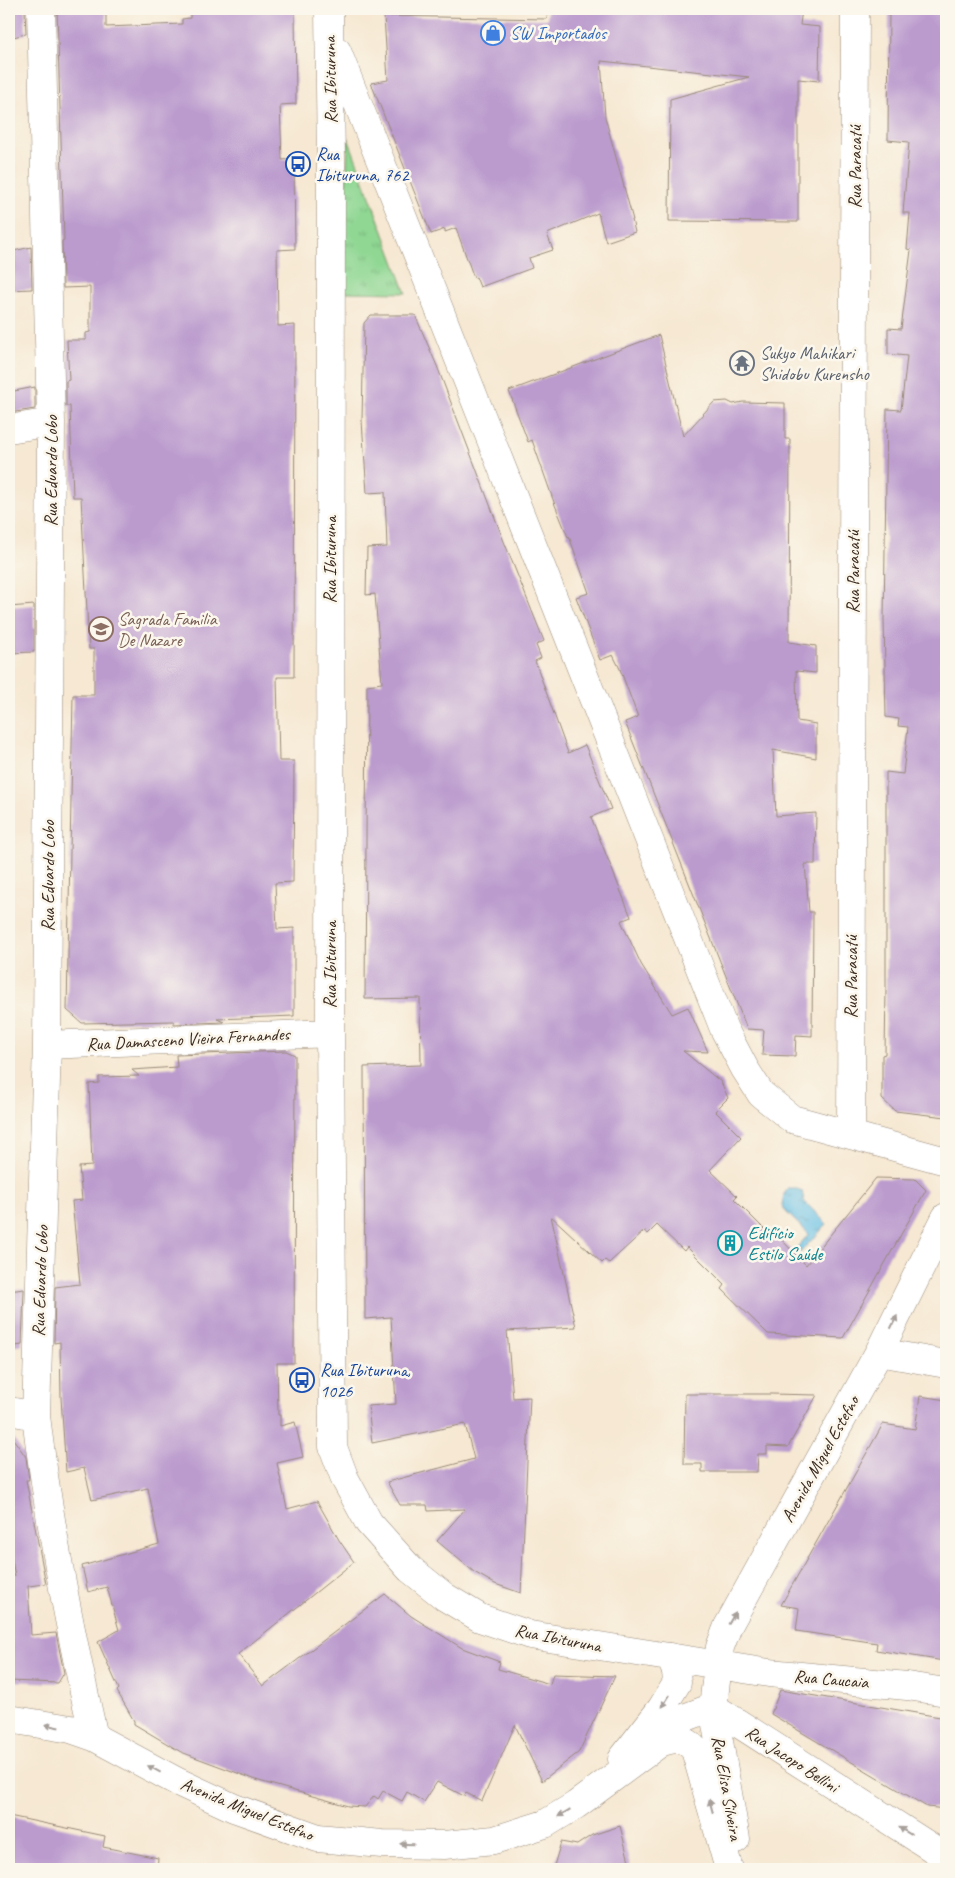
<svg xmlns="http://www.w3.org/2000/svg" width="955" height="1878" font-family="Caveat,sans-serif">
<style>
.grass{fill:url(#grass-tufts);stroke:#658058}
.water{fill:url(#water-ripples);stroke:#527582}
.building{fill:#bb9bce}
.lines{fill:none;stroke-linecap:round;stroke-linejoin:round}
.minor-casing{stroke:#988978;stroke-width:29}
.minor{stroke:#fff;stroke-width:28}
.oneway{fill:#a79f9a}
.labels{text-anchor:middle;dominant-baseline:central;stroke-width:5;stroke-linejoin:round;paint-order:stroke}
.shop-label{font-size:18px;fill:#366cbe;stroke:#fbf7ec;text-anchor:start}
.street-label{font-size:18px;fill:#3b2a1e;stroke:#fbf7ec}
.transit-label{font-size:18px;fill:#164399;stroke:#fbf7ec;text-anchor:start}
.worship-label{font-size:18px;fill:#5b616d;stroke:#fbf7ec;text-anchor:start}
.education-label{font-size:18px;fill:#785e54;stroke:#fbf7ec;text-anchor:start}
.culture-label{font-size:18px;fill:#0d838f;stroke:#fbf7ec;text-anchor:start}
</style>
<defs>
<pattern id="grass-tufts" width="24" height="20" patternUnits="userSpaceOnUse" patternTransform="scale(1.25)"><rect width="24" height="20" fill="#8fd793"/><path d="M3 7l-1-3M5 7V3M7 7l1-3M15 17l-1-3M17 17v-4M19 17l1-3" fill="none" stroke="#7cb97e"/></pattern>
<pattern id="water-ripples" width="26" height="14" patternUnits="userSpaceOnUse" patternTransform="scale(1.25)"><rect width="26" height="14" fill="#68c0e5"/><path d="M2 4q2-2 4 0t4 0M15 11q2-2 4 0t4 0" fill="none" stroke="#579cb9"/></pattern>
</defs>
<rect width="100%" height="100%" fill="#fbf7ec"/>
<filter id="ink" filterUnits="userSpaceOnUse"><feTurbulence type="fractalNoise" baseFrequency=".02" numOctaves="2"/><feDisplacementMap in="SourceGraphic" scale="10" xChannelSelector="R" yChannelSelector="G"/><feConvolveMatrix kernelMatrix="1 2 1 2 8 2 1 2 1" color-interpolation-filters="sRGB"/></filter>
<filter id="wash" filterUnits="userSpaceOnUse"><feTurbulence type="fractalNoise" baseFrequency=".0096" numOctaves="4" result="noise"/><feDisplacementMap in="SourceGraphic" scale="20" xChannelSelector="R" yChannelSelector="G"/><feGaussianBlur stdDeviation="1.12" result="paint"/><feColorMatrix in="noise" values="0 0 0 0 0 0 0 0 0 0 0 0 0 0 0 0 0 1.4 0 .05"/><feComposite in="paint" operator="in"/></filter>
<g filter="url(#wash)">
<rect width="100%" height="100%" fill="#f6e8d2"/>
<path class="grass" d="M 348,138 L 406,293 L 343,292 Z"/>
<path class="water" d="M 788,1189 L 797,1189 L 802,1191 L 804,1201 L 827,1224 L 790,1263 L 770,1278 L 809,1234 L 786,1212 L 782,1205 L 784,1194 Z"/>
<g id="blocks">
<path class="building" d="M 57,9 L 106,9 L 106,27 L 182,24 L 182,19 L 190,18 L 190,9 L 295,9 L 296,104 L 280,105 L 282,160 L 294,159 L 295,249 L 277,250 L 278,326 L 295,325 L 294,677 L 277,677 L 279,761 L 294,761 L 293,882 L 275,883 L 277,929 L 294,928 L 294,1016 L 217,1019 L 224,1022 L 174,1024 L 174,1021 L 82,1023 L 67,1010 L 73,695 L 94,695 L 94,649 L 89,649 L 81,497 L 73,497 L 70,406 L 66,406 L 66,381 L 69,380 L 67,340 L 86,340 L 86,333 L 90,332 L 90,287 L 63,288 L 62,241 L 64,240 Z
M 548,9 L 802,9 L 800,25 L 820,27 L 819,81 L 798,79 L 798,222 L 669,221 L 670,99 L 749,77 L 601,61 L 605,117 L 633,220 L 632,220 L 635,232 L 606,242 L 598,213 L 547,234 L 553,250 L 529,258 L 532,268 L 480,287 L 476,277 L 474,278 L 456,228 L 445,232 L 445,229 L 431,234 L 371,83 L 388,80 L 384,16 L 547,19 Z
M 889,9 L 946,9 L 946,1117 L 895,1111 L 882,1099 L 882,1055 L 885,1054 L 886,988 L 886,772 L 903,774 L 908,727 L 898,726 L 899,719 L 886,717 L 884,619 L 887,409 L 901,410 L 907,356 L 888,354 L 888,328 L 901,329 L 911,250 L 907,249 L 910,213 L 903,213 L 909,142 L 888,140 Z
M 9,10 L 25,10 L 26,34 L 9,38 Z
M 31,247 L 32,289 L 9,290 L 9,252 Z
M 371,315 L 415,315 L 437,366 L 503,539 L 544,641 L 536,645 L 541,658 L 535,661 L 568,753 L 585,745 L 611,809 L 591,817 L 631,917 L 621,921 L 641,964 L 672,1014 L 688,1007 L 708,1052 L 683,1051 L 721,1082 L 728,1098 L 715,1111 L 741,1137 L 710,1170 L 737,1196 L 734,1199 L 772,1237 L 776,1234 L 806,1265 L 876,1178 L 915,1179 L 926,1190 L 843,1338 L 768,1334 L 722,1289 L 725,1285 L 687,1247 L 684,1251 L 657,1225 L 648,1234 L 644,1231 L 609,1263 L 605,1260 L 602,1263 L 551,1216 L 576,1327 L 507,1331 L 513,1398 L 530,1397 L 521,1593 L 495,1584 L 474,1572 L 437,1541 L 465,1509 L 428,1511 L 427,1505 L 400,1505 L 387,1482 L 474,1459 L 465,1424 L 372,1443 L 368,1406 L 396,1404 L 391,1317 L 365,1319 L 364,1067 L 421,1065 L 420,998 L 365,999 L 367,685 L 382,683 L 375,594 L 366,595 L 367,548 L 387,547 L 385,492 L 367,493 L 362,421 L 364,323 Z
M 659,335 L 683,436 L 714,402 L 727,401 L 733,404 L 743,402 L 785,403 L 785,439 L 790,439 L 789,642 L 816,646 L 816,673 L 796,671 L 797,721 L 816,724 L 816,758 L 773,750 L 776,816 L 816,813 L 815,864 L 805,864 L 809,912 L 813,912 L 812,1036 L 796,1035 L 795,1056 L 762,1055 L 764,1030 L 747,1029 L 625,722 L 638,717 L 620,669 L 613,655 L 600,660 L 576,597 L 589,593 L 569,536 L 568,537 L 555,505 L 532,440 L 528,442 L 509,391 Z
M 35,387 L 35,409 L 9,413 L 9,392 Z
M 34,605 L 34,652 L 9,653 L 9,607 Z
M 286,1051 L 295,1055 L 294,1363 L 277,1363 L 278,1415 L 280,1415 L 280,1426 L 295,1422 L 303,1457 L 277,1463 L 287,1509 L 317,1501 L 339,1540 L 354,1562 L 238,1654 L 263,1686 L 385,1594 L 411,1616 L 462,1648 L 500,1662 L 498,1669 L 550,1684 L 553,1674 L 615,1676 L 579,1752 L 542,1781 L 515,1725 L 482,1801 L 466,1793 L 464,1796 L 437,1782 L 424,1802 L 407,1792 L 402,1801 L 383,1791 L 378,1799 L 374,1796 L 365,1807 L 348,1806 L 259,1781 L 181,1752 L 134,1724 L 134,1721 L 117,1691 L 119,1689 L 98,1642 L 119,1630 L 107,1587 L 88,1592 L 82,1566 L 159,1544 L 148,1488 L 92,1500 L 84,1468 L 66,1472 L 61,1398 L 60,1342 L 54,1343 L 55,1287 L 80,1284 L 72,1201 L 82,1200 L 79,1167 L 92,1166 L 89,1084 L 99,1083 L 99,1077 L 139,1076 L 132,1070 L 177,1067 L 176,1055 Z
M 24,1289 L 22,1345 L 9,1347 L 9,1291 Z
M 685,1394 L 771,1394 L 817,1395 L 788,1447 L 767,1446 L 767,1454 L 758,1454 L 757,1472 L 702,1472 L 702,1464 L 684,1464 Z
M 920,1396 L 946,1400 L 946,1646 L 944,1661 L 876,1650 L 877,1643 L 796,1631 L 799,1608 L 781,1605 L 883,1424 L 915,1429 Z
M 9,1433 L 26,1457 L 29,1480 L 26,1480 L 46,1584 L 28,1586 L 31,1635 L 56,1633 L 64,1673 L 58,1683 L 9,1681 L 9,1577 L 15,1576 L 9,1545 Z
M 780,1690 L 946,1718 L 946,1809 L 927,1807 L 771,1714 Z
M 9,1816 L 105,1836 L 103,1847 L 158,1858 L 157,1869 L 9,1869 Z
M 620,1826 L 631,1869 L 553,1869 L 561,1842 L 577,1845 L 592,1835 Z"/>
</g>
</g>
<g filter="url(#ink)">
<use href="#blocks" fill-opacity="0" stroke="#988978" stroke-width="1"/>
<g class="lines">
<defs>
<path id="minor" d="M 41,9 L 51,422 L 47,1045 L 36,1416 C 49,1524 70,1631 94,1737
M 329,9 L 331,165 L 330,1033 L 333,1447 L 345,1479 L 369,1523 L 410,1569 L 445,1597 L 480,1618 L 530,1635 L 769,1673 L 907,1686 L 946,1692
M 337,51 L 724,1029 L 745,1069 L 761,1094 L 792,1119 L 946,1161
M 9,429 L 51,422
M 47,1045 L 330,1033
M 851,1135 L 855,9
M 879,1352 L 946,1364
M 9,1411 L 36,1416
M 713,1707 L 946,1857
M 9,1719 L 71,1729 L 94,1737 L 178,1782 L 234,1808 L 318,1838 L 382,1844 L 444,1845 L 494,1840 L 545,1824 L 576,1805 L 660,1743 C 674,1737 685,1737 695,1750 L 729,1869
M 648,1737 L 684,1718 L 713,1707
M 622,1759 L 661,1709 L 677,1683 L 676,1671 L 670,1657
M 736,1839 L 713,1707 L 720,1647 L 728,1626 L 879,1352 L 946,1217"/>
</defs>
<use href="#minor" class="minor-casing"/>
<use href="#minor" class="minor"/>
</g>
<defs><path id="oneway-solid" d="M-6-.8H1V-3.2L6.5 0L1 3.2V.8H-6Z" transform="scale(1.25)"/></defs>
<g class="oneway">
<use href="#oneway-solid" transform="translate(894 1322) rotate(-64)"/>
<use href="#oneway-solid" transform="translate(732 1618) rotate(-61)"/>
<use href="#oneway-solid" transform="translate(666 1701) rotate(122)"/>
<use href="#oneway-solid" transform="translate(52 1726) rotate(-169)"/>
<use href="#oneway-solid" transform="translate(154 1769) rotate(-152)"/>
<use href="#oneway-solid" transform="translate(711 1806) rotate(-105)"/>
<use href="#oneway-solid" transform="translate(564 1813) rotate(149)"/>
<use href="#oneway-solid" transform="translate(905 1831) rotate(-148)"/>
<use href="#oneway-solid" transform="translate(407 1844) rotate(-179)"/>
</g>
</g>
<defs>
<symbol id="shop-ring" viewBox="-11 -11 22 22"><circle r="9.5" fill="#fbf7ec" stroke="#3f7fe0" stroke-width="1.5"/><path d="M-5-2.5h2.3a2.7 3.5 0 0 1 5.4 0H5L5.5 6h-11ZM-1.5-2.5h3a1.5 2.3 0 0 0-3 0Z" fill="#3f7fe0"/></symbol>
<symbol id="bus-ring" viewBox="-11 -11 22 22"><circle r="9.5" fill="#fbf7ec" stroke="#1a4fb4" stroke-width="1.5"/><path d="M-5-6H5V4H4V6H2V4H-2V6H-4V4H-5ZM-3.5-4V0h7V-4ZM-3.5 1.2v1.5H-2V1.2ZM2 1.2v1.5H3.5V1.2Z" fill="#1a4fb4"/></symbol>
<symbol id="temple-ring" viewBox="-11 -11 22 22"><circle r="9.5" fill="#fbf7ec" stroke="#6b7280" stroke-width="1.5"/><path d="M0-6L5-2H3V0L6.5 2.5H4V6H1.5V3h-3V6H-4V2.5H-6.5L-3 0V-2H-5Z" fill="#6b7280"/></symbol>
<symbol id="school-ring" viewBox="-11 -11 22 22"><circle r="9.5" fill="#fbf7ec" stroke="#8d6e63" stroke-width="1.5"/><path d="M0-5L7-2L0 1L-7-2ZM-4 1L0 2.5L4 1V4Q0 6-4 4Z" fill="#8d6e63"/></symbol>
<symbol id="building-ring" viewBox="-11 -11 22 22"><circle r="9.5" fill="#fbf7ec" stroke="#0f9aa8" stroke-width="1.5"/><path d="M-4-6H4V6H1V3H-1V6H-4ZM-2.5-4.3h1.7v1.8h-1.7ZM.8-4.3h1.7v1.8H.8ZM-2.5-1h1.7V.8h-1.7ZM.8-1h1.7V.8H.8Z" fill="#0f9aa8"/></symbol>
</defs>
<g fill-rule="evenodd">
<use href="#shop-ring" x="479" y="19" width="28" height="28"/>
<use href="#bus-ring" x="284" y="150" width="28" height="28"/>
<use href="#temple-ring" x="728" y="349" width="28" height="28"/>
<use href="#school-ring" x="87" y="615" width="28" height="28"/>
<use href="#building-ring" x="716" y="1229" width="28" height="28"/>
<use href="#bus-ring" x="288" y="1366" width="28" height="28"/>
</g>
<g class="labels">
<g class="shop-label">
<text x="510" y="33">SW Importados</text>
</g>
<g class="street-label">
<text transform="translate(330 80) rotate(-91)">Rua Ibituruna</text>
<text transform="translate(855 167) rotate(-90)">Rua Paracatú</text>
<text transform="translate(51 471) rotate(-90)">Rua Eduardo Lobo</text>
<text transform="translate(330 560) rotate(-90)">Rua Ibituruna</text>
<text transform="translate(853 572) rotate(-90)">Rua Paracatú</text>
<text transform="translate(48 876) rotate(-90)">Rua Eduardo Lobo</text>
<text transform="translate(330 965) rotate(-90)">Rua Ibituruna</text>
<text transform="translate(851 977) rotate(-90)">Rua Paracatú</text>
<text transform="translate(188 1039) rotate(-3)">Rua Damasceno Vieira Fernandes</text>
<text transform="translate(40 1281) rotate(-88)">Rua Eduardo Lobo</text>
<text transform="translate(820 1459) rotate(-61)">Avenida Miguel Estefno</text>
<text transform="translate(558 1638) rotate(11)">Rua Ibituruna</text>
<text transform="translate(831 1679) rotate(5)">Rua Caucaia</text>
<text transform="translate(792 1759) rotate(33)">Rua Jacopo Bellini</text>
<text transform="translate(727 1788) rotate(80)">Rua Elisa Silveira</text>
<text transform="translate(247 1809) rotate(22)">Avenida Miguel Estefno</text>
</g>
<g class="transit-label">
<text x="316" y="154">Rua<tspan x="316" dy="21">Ibituruna, 762</tspan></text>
<text x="320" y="1370">Rua Ibituruna,<tspan x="320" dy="21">1026</tspan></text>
</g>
<g class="worship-label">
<text x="760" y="353">Sukyo Mahikari<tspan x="760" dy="21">Shidobu Kurensho</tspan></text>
</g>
<g class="education-label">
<text x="118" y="619">Sagrada Familia<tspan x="118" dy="21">De Nazare</tspan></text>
</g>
<g class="culture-label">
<text x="748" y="1233">Edifício<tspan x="748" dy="21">Estilo Saúde</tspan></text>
</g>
</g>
<rect width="955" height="1878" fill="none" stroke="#fbf7ec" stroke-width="30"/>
</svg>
